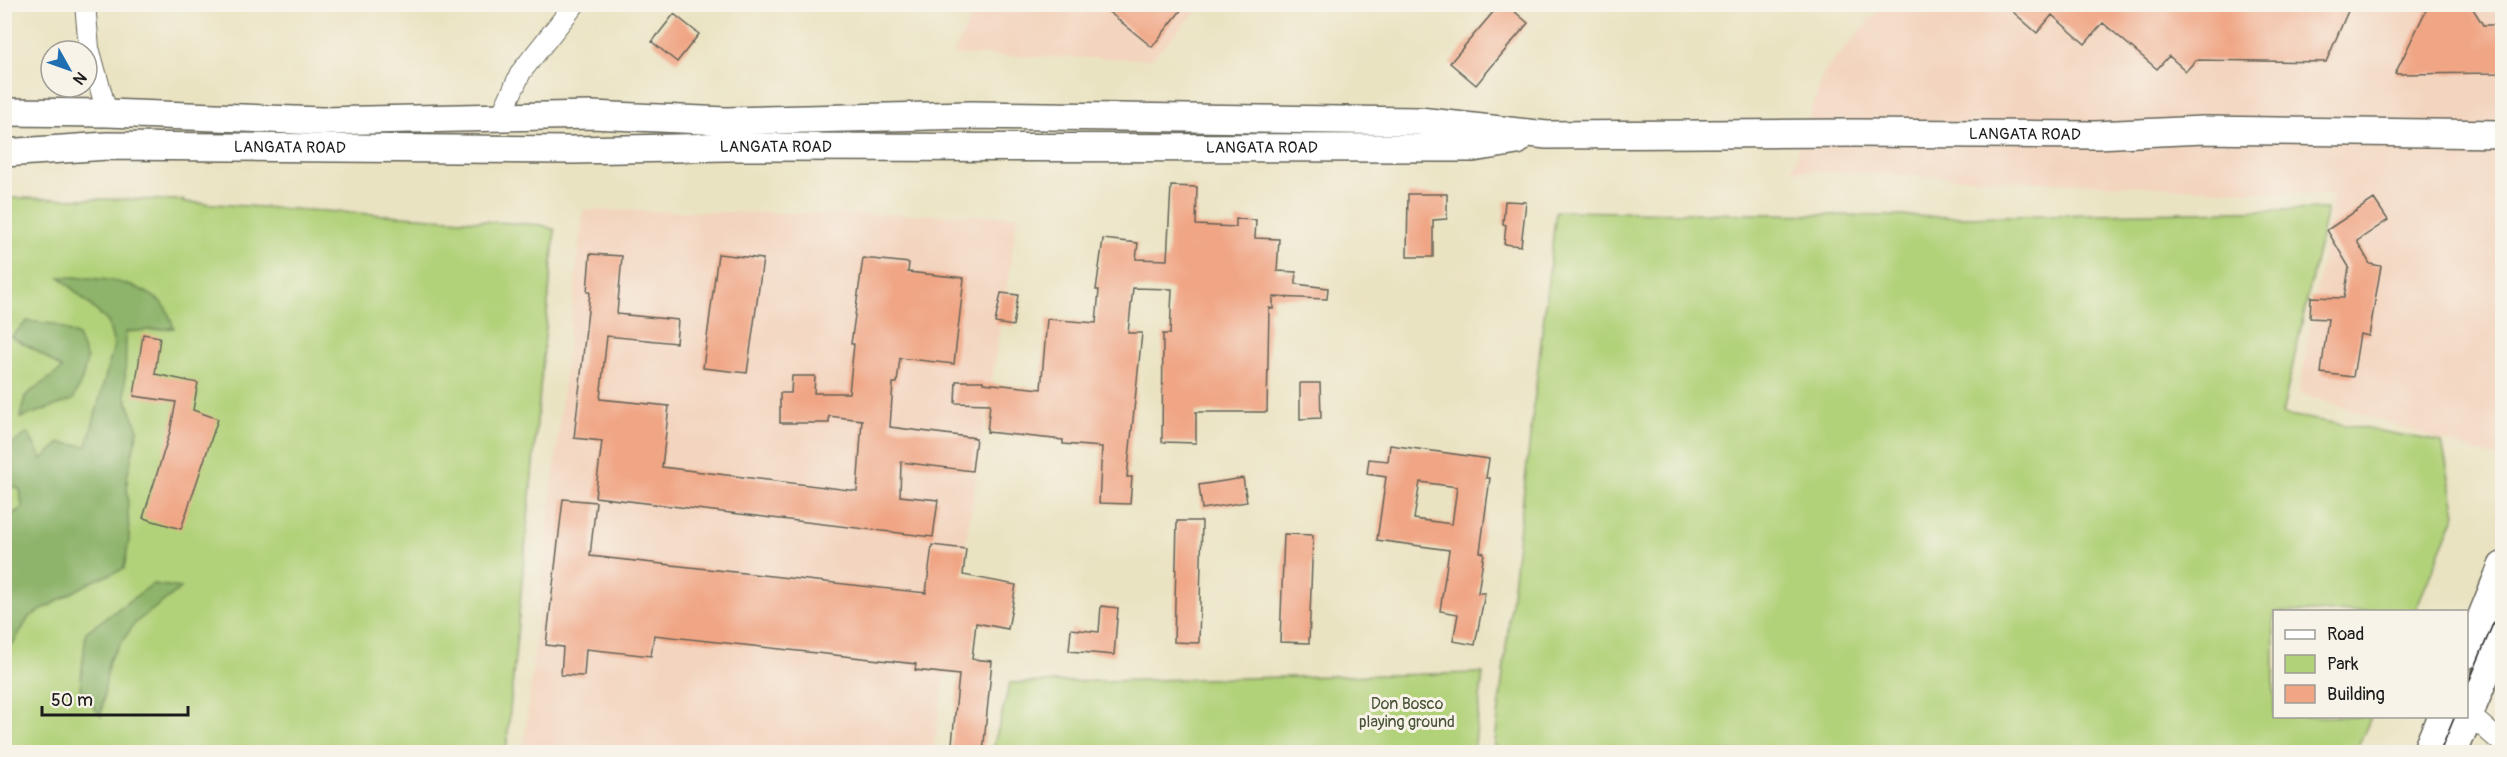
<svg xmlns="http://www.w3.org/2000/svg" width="2507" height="757" font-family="Pangolin,sans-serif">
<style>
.built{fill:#f3d4be}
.green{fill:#b2d27a;stroke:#67774b;stroke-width:1.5}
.forest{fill:#8db46a;stroke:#546843;stroke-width:1.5}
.building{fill:#f0a685;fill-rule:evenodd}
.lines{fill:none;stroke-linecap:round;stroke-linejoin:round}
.minor-casing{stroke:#646256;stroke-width:22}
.secondary-casing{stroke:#646256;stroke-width:30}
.minor{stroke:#fff;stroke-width:20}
.secondary{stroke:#fff;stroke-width:27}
.tram{stroke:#1c1c1c;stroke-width:1.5}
.labels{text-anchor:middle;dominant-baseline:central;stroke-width:6;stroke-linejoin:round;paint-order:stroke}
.street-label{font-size:16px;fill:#1c1c1c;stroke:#f7f3e8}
.park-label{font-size:16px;fill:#495338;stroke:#f7f3e8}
</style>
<rect width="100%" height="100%" fill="#f7f3e8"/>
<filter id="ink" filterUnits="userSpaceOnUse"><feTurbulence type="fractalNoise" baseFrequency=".0167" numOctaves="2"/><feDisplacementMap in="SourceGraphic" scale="12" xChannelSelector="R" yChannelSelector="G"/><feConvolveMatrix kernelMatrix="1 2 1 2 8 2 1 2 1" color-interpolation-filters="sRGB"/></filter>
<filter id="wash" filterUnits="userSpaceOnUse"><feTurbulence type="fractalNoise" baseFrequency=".008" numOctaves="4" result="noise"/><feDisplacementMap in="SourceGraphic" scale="24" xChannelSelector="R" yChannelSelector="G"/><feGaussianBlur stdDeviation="1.35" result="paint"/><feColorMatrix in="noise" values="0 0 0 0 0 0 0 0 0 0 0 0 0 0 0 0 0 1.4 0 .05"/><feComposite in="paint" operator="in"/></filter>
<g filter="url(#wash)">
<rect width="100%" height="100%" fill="#eae3c2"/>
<path class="built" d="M 982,5 L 1203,5 L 1151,59 L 952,55 L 973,15 Z
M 1883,5 L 2502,5 L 2502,460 L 2299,393 L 2333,195 L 1792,170 L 1824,72 Z
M 583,210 L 1018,216 L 933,752 L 523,752 Z"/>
<path class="green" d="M 5,198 L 183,200 L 182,202 L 542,225 L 555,230 L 506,752 L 5,752 Z
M 2327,209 L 2282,414 L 2442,442 L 2456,514 L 2415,611 L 2274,612 L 2274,716 L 2371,717 L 2356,752 L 1494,752 L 1556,211 L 1963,217 Z
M 1483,673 L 1474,752 L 992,752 L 1010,683 Z"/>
<path class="forest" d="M 60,277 C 95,277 134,279 162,303 C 168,308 171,321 174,328 L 126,332 L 125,395 L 138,430 L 127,477 L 129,540 L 124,569 L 91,582 L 29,617 L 13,644 L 5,645 L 5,519 L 22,508 L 20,489 L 5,484 L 5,449 L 28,433 L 42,459 L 60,443 L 87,446 L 114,345 L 108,322 Z
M 27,321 L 54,324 L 78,336 L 87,359 L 82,379 L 73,400 L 20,418 L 25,396 L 62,369 L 34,349 L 11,337 Z
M 153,584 L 181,588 L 135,623 L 109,660 L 101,716 L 80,690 L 86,632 Z"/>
<g id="blocks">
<path class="building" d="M 1099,4 L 1186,4 L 1152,47 Z
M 1500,4 L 1506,4 L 1528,23 L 1476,85 L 1450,63 Z
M 2004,4 L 2351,4 L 2326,62 L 2196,60 L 2186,71 L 2169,56 L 2157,69 L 2103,23 L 2085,44 L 2052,15 L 2037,33 Z
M 2429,4 L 2470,4 L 2483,25 L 2502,25 L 2502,73 L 2395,74 Z
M 674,14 L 699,34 L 677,62 L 652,42 Z
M 1171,186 L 1197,187 L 1196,225 L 1236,227 L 1236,219 L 1256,220 L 1255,238 L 1279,239 L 1277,271 L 1296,272 L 1296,284 L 1328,288 L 1327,299 L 1273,297 L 1273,309 L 1269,308 L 1267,412 L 1196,412 L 1196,443 L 1162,442 L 1163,334 L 1170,334 L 1172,289 L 1133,288 L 1128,333 L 1142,333 L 1127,477 L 1132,477 L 1130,504 L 1099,503 L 1102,447 L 1063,444 L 1063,440 L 987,432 L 990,404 L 955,403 L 956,381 L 983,381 L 983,383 L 1041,389 L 1047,319 L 1096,323 L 1099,290 L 1096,290 L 1103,239 L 1138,243 L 1136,259 L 1167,260 Z
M 1408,194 L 1447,194 L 1447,219 L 1433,220 L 1433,257 L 1407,257 Z
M 2374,199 L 2388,220 L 2357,241 L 2370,264 L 2381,266 L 2369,336 L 2360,334 L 2353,377 L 2321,373 L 2328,319 L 2310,318 L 2311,297 L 2344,298 L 2349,267 L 2327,230 Z
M 1505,201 L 1526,202 L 1521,246 L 1504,244 L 1506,225 L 1503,224 Z
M 590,254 L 622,256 L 617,314 L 678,320 L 676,343 L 607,336 L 600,399 L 669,406 L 662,467 L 857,491 L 862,420 L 829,416 L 829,423 L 780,423 L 780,393 L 791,393 L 792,376 L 815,376 L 814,393 L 849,393 L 854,344 L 851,344 L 863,258 L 909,263 L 908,272 L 964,278 L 954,364 L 900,358 L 897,383 L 893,383 L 890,427 L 976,438 L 972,471 L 901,462 L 900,496 L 938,500 L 933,537 L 595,497 L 602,441 L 574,438 L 590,292 L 587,292 Z
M 718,254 L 763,259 L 747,373 L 703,368 Z
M 1001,293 L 1018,295 L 1013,326 L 995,323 Z
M 143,334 L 160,337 L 155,374 L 198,383 L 193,410 L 218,419 L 181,529 L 143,518 L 170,432 L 176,402 L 134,396 Z
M 1300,383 L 1320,383 L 1321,418 L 1300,419 Z
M 1390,445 L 1489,459 L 1486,478 L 1490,478 L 1480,552 L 1484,553 L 1478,593 L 1485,593 L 1475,645 L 1453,641 L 1458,614 L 1440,611 L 1449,550 L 1377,540 L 1386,477 L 1367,474 L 1369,459 L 1388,461 ZM 1420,482 L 1457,487 L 1452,524 L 1414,519 Z
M 1243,478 L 1247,502 L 1202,509 L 1199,485 Z
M 563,499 L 596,502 L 590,556 L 926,593 L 932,545 L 966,549 L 963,575 L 1016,585 L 1008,629 L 976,623 L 972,659 L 992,661 L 983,753 L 951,753 L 959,675 L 915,670 L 916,664 L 654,635 L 651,656 L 586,649 L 584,676 L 561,675 L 563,647 L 546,645 Z
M 1177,521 L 1202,521 L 1199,643 L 1174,642 Z
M 1284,534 L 1313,535 L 1309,643 L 1280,642 Z
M 1101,606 L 1118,608 L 1114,655 L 1069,651 L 1071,629 L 1099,632 Z"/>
</g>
</g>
<g filter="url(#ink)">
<use href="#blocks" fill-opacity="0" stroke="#646256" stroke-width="1.5"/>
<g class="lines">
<defs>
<path id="minor" d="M 85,4 L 89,48 L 107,113
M 500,118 L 521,72 L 575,4
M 2470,715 L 2502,743"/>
<g id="secondary">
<path id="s1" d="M 4,112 L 107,113 L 322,121 L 591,115 L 726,121 L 970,115 L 1419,121 L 1547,135 L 1854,133 L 2096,135 L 2203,130 L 2502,134"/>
<path id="s2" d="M 4,153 L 107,146 L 573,150 L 726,147 L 1473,148 L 1517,141"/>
<path d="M 2466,655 L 2502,566"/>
<path d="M 2426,752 L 2441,716"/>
<path d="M 2454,752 L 2502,635"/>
</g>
</defs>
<use href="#minor" class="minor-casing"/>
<use href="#secondary" class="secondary-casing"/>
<use href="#minor" class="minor"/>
<use href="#secondary" class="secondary"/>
<path class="tram" d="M 2466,689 L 2502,602
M 2440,752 L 2455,716"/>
</g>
</g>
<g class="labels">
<g class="street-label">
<text stroke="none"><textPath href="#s1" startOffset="2022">LANGATA ROAD</textPath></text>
<text stroke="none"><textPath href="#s2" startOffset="286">LANGATA ROAD</textPath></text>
<text stroke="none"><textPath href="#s2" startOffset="772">LANGATA ROAD</textPath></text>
<text stroke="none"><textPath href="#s2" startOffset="1258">LANGATA ROAD</textPath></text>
</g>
<g class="park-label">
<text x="1407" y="704">Don Bosco<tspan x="1407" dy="18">playing ground</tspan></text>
</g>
</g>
<rect width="2507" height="757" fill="none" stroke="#f7f3e8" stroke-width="24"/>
<rect x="2273" y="610" width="195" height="108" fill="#f7f3e8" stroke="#9f9d96" stroke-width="1.5"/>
<rect x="2285" y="630" width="30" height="9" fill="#ffffff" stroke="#9f9d96" stroke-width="1.5"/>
<text x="2327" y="640" font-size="18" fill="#1c1c1c">Road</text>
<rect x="2285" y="655" width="30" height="18" fill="#b2d27a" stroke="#9f9d96" stroke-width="1.5"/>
<text x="2327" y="670" font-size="18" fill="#1c1c1c">Park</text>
<rect x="2285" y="685" width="30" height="18" fill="#f0a685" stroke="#9f9d96" stroke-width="1.5"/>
<text x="2327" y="700" font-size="18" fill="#1c1c1c">Building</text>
<g transform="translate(69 69) rotate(130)"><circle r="28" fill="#f7f3e8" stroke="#9f9d96" stroke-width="1.5"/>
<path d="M0-4.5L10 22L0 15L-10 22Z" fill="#1f6fb2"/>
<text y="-9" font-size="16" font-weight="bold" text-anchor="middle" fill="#1c1c1c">N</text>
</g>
<path d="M42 706v9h146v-9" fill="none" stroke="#1c1c1c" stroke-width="3"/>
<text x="51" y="706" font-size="18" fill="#1c1c1c" stroke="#f7f3e8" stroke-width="4.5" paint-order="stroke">50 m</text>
</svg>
